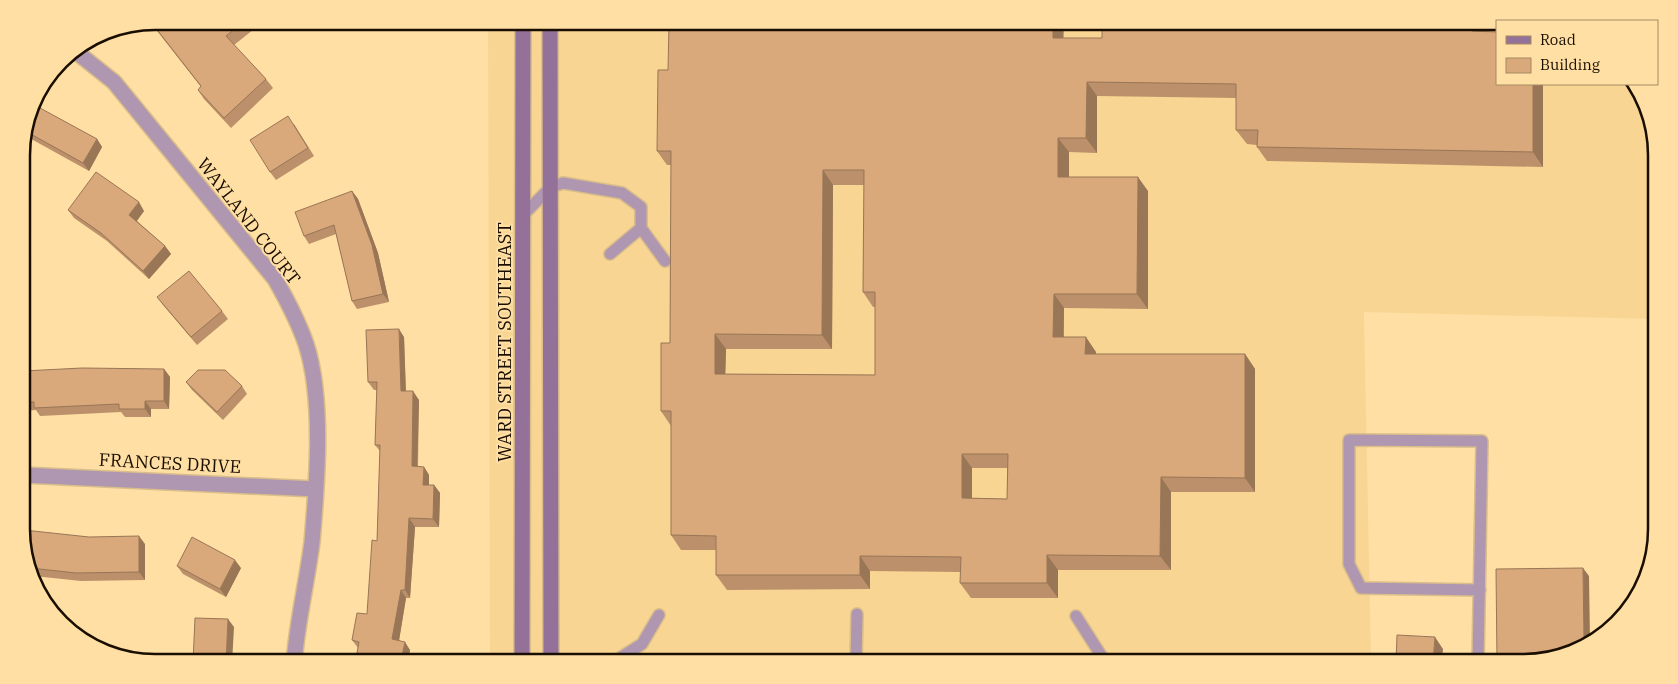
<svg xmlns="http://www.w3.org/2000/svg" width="1678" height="684" font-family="'IBM Plex Serif',serif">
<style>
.built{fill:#f8d592}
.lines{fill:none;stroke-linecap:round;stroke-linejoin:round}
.lane-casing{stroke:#dabe8a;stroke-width:14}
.street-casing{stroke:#dabe8a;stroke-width:18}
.secondary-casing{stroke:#dabe8a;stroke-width:18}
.lane{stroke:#af97b1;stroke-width:11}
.street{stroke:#af97b1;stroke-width:15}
.secondary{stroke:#947198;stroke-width:15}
.wall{fill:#bb906a;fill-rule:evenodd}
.shaded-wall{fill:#987656}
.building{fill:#d9a87b;stroke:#987656;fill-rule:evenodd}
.labels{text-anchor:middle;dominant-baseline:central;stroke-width:4;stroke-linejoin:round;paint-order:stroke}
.street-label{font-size:18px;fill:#190e00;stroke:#ffdfa4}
.rim{fill:none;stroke:#190e00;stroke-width:2.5}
</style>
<rect width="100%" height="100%" fill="#ffdfa4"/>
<path class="built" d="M 488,21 L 1497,21 L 1497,84 L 1633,84 L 1656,137 L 1656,319 L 1364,312 L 1371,663 L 490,663 Z"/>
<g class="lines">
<defs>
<path id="lane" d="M 522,216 L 551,187 L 563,183 L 622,193 L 641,207 L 641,228 L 665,261
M 610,254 L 641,228
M 1076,616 L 1106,663
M 1478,662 L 1482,441 L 1349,440 L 1349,564 L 1361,588 L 1480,590
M 612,663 L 642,644 L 659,615
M 856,663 L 857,614"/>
<path id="street" d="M 74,50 L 114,82 L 275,279 C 287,300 298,321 306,344 C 324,399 317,484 312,542 C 307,582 297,622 294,663
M 23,475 L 315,489"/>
<path id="secondary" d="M 550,21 L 551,663
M 522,663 L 523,21"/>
</defs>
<use href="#lane" class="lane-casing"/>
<use href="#street" class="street-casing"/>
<use href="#secondary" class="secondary-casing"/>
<use href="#lane" class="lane"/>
<use href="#street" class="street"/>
<use href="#secondary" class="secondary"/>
</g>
<path class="wall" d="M 155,21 L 264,21 L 234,45 L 266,79 L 273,88 L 231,128 L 204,99 L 198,90 L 201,87 L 150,22 Z
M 336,21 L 363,21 L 341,28 Z
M 1483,21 L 1483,31 L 1543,84 L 1543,167 L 1267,161 L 1257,147 L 1257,145 L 1247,144 L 1236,130 L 1236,98 L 1097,96 L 1097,153 L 1069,152 L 1069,177 L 1148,191 L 1148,309 L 1064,308 L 1064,337 L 1096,352 L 1096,354 L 1245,354 L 1255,369 L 1255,492 L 1171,492 L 1171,570 L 1058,570 L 1058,598 L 971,598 L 960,583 L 961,572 L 870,571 L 870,589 L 727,590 L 716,575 L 716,550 L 681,550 L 671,535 L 671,426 L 661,411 L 670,343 L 671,165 L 667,165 L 657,151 L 668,70 L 1063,38 L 1102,38 ZM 833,185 L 864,185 L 863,292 L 873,307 L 875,307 L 875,375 L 725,374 L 726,349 L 832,349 ZM 972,468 L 1007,468 L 1007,499 L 972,498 Z
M 294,124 L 314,156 L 276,180 L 270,172 Z
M 27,132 L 97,139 L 102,147 L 89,171 L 33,140 Z
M 352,191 L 358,199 L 378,253 L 389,302 L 357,309 L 352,301 L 336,234 L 309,244 L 304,236 Z
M 68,210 L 144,211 L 137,221 L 165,246 L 171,254 L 149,279 L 107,241 L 74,218 Z
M 157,297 L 222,311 L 228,319 L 197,345 L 163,305 Z
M 404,337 L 406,391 L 419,400 L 418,466 L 424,467 L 429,475 L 429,485 L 434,485 L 440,493 L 439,527 L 415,527 L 410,598 L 406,598 L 399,640 L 410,650 L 408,663 L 371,663 L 363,661 L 357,653 L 358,648 L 352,640 L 367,614 L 377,541 L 380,451 L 375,445 L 377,390 L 374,390 L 368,382 Z
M 23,364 L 24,366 L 24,371 L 164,369 L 170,377 L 169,409 L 151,409 L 151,417 L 125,417 L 121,412 L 40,416 L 36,410 L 23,411 Z
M 186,382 L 242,386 L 247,394 L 223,420 L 192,390 Z
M 145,544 L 145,580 L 81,581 L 34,576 L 24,555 Z
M 177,566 L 241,568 L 226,597 L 183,574 Z"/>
<path class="shaded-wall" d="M 1053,21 L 1064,21 L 1063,52 L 1053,38 Z
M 1472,21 L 1483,21 L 1483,45 L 1472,31 Z
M 1087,82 L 1097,96 L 1097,153 L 1086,138 Z
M 1533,84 L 1543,84 L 1543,167 L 1533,152 Z
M 1058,138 L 1069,152 L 1069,191 L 1058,177 Z
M 97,139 L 102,147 L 89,171 L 83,163 Z
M 823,170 L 833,185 L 832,349 L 822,335 Z
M 1138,177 L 1148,191 L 1148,309 L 1137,294 Z
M 352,191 L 358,199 L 378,253 L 389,302 L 383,294 Z
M 139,202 L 144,211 L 135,223 L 129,215 Z
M 165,246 L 171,254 L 149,279 L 143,271 Z
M 1054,294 L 1064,308 L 1063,352 L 1053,337 Z
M 399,329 L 404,337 L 406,399 L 401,391 Z
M 715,334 L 726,349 L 725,388 L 715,374 Z
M 1086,337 L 1096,352 L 1096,368 L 1085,354 Z
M 1245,354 L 1255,369 L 1255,492 L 1245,478 Z
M 164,369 L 170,377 L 169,409 L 164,401 Z
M 413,391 L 419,400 L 417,474 L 412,466 Z
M 145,401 L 151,409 L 151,417 L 145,409 Z
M 962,454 L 972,468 L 972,513 L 962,498 Z
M 424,467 L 429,475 L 429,493 L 423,485 Z
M 1161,477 L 1171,492 L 1171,570 L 1160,556 Z
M 434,485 L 440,493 L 439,527 L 433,519 Z
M 409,518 L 415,527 L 410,598 L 405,590 Z
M 139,536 L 145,544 L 145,580 L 139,572 Z
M 1047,555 L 1058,570 L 1058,598 L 1047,583 Z
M 860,556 L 870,571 L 870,589 L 860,575 Z
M 235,560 L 241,568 L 226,597 L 220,589 Z
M 1583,568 L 1589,576 L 1590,641 L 1584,643 Z
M 401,590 L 406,598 L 398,647 L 392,639 Z
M 228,619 L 234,627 L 232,663 L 226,663 Z
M 1435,637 L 1443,649 L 1442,662 L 1433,662 Z
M 405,642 L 410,650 L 408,663 L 403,663 L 401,661 Z"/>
<path class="building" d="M 155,21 L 245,21 L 226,36 L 266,79 L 224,118 L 198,90 L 201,86 L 151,22 Z
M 707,21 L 1053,21 L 1053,38 L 1102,38 L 1102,21 L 1472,21 L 1472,31 L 1497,32 L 1497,84 L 1533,84 L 1533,152 L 1257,147 L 1258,130 L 1236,130 L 1236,84 L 1087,82 L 1086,138 L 1058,138 L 1058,177 L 1138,177 L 1137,294 L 1054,294 L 1053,337 L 1086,337 L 1085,354 L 1245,354 L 1245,478 L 1161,477 L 1160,556 L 1047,555 L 1047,583 L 960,583 L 961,557 L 860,556 L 860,575 L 716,575 L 716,536 L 671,535 L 671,411 L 661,411 L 661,343 L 670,343 L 671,151 L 657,151 L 658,70 L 668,70 L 669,24 L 707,25 ZM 823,170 L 864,170 L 863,292 L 875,292 L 875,375 L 715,374 L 715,334 L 822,335 ZM 962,454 L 1008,454 L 1007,499 L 962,498 Z
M 40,108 L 97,139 L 83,163 L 27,132 Z
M 288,116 L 308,148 L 270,172 L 250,140 Z
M 96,172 L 139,202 L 129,215 L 165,246 L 143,271 L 101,233 L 68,210 Z
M 352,191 L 372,245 L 383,294 L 352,301 L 334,225 L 304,236 L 295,212 Z
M 189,271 L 222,311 L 191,337 L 157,297 Z
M 399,329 L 401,391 L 413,391 L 412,466 L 424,467 L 423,485 L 434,485 L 433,519 L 409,518 L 405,590 L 401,590 L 392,639 L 405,642 L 401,661 L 357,653 L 359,642 L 352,640 L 357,613 L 367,614 L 372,540 L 377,541 L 380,445 L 375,445 L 377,382 L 368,382 L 366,330 Z
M 82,368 L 164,369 L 164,401 L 145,401 L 145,409 L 119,409 L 119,404 L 34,408 L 34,402 L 23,402 L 23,371 Z
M 198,370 L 225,370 L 242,386 L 217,412 L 186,382 Z
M 24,530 L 89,537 L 139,536 L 139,572 L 76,573 L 30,568 L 24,555 Z
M 192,537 L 235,560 L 220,589 L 177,566 Z
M 1583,568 L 1584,643 L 1532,662 L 1497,662 L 1496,569 Z
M 195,618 L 228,619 L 226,663 L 193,662 Z
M 1397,635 L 1435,637 L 1433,662 L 1396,662 Z"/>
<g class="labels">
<g class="street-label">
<text transform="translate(249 221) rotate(52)">WAYLAND COURT</text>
<text transform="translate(504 342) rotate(-90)">WARD STREET SOUTHEAST</text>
<text transform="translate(170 463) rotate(3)">FRANCES DRIVE</text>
</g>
</g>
<path d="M0 0H1678V684H0ZM155 30H1523A125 125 0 0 1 1648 155V529A125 125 0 0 1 1523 654H155A125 125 0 0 1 30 529V155A125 125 0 0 1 155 30Z" fill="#ffdfa4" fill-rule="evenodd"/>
<path class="rim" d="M155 30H1523A125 125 0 0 1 1648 155V529A125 125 0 0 1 1523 654H155A125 125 0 0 1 30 529V155A125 125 0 0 1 155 30Z"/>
<rect x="1496" y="20" width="162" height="65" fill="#ffdfa4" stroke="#a38b62"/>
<rect x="1506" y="36" width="25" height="8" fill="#947198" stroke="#a38b62"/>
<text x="1540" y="45" font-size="15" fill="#190e00">Road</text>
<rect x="1506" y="58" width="25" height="15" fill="#d9a87b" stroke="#a38b62"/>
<text x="1540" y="70" font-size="15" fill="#190e00">Building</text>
</svg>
